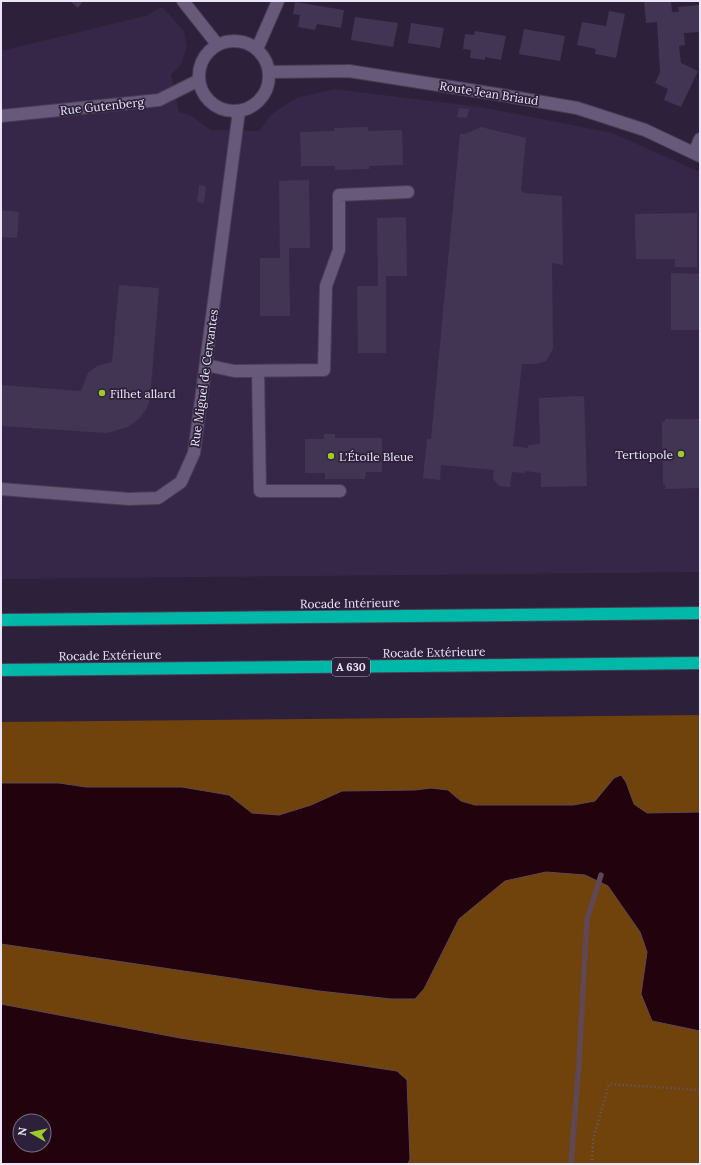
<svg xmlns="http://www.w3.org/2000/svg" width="701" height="1165" font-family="Lora,serif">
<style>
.built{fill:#362749}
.green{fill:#70420c;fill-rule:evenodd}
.water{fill:#22030d;stroke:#5f4753;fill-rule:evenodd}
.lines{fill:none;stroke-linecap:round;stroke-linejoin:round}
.stream{stroke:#5f4753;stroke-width:5.5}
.building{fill:#423553}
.minor-casing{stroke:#493d55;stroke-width:14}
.highway-casing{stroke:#493d55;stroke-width:14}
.path{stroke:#665b73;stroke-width:2.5;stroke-dasharray:1 3;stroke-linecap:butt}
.minor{stroke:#675979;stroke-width:12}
.highway{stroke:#00b8a8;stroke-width:12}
.poi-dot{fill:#a0c92c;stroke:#2c203b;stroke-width:1.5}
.labels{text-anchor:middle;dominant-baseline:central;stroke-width:3.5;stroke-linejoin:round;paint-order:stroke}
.shield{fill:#2c203b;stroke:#b2aabf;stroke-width:1}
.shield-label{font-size:11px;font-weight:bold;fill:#ece5f7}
.street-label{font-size:12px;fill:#ece5f7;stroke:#2c203b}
.poi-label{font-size:12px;fill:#ece5f7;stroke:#2c203b;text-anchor:start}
</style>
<rect width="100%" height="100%" fill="#2c203b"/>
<path class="built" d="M 162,7 L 184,31 L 187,47 L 181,64 L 171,75 L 179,112 L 190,115 L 211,130 L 259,131 L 272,114 L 296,98 L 334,89 L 481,107 L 612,133 L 700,172 L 700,572 L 1,579 L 1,51 L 145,16 Z"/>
<path class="green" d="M 700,715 L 700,1164 L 1,1164 L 1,722 ZM 20,1121 L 44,1121 L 44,1145 L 20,1145 Z"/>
<path class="water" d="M 621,775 L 626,782 L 634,804 L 647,813 L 700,812 L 700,1031 L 652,1021 L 641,994 L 647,952 L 640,932 L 608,886 L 585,875 L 546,872 L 505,881 L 459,919 L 424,989 L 415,999 L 391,999 L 319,991 L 1,944 L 1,783 L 59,783 L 86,787 L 182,787 L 229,795 L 252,813 L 279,815 L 311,805 L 342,791 L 415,790 L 431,788 L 448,790 L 461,801 L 475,805 L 573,805 L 595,801 L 614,778 Z
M 1,1004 L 180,1038 L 397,1071 L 407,1080 L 410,1159 L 408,1164 L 1,1164 ZM 20,1121 L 44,1121 L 44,1145 L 20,1145 Z"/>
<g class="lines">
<path class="stream" d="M 571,1164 L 579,1063 L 587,919 L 601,875"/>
</g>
<path class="building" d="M 70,1 L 83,1 L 78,8 Z
M 644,1 L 671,1 L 672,12 L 679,12 L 678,7 L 700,5 L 700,32 L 684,33 L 685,45 L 679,46 L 681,63 L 698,71 L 681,107 L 664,100 L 668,89 L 655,83 L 660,72 L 657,22 L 646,23 Z
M 295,2 L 344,10 L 341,28 L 317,24 L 315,30 L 298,27 L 300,15 L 293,14 Z
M 609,11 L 625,14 L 616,58 L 595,54 L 596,49 L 577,45 L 582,22 L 606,26 Z
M 355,17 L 398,23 L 393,47 L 351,40 Z
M 411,23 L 444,28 L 440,48 L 408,43 Z
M 524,29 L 565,36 L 560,61 L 519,54 Z
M 475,31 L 506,36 L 501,60 L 485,57 L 485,60 L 470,58 L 471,50 L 463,49 L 465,34 L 474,35 Z
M 459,108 L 469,109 L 467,118 L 457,117 Z
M 368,127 L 368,131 L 402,130 L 403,165 L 369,166 L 369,169 L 335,170 L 335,166 L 301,166 L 300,132 L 334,131 L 334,128 Z
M 481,127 L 526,138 L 521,190 L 524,193 L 562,196 L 563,265 L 552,263 L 553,349 L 546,361 L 536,364 L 522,364 L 513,446 L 528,448 L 528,445 L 540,444 L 539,398 L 584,396 L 587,486 L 541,487 L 541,473 L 526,471 L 525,473 L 512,472 L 510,487 L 499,486 L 493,479 L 494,470 L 441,465 L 440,480 L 423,478 L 427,439 L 431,439 L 460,134 L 465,134 Z
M 309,180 L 310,248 L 289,248 L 290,316 L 260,316 L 260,258 L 280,258 L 279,181 Z
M 199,185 L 206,186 L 204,203 L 197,202 Z
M 1,210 L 19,212 L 17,238 L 1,237 Z
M 697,213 L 697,267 L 675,267 L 675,259 L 636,259 L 635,214 Z
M 406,217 L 407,276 L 386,276 L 386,353 L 358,353 L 357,286 L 378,286 L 377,218 Z
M 671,273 L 700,274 L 700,330 L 671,330 Z
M 119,285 L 159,288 L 150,399 L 147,408 L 140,418 L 128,427 L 107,433 L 1,426 L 1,385 L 81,391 L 88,373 L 97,366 L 112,362 Z
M 665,419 L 700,419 L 700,488 L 665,489 L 666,485 L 663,485 L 662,422 L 665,422 Z
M 324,434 L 335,434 L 335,438 L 382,438 L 382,472 L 366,472 L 365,479 L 325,479 L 325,473 L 305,473 L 305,439 L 324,439 Z"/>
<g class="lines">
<defs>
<path id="minor" d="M 183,1 L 217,44
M199 76a35 35 0 1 1 70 0a35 35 0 1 1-70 0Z
M 257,49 L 278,1
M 269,72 L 349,71 L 502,95 L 577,108 L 645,130 L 700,156
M 1,116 L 159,100 L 199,80
M 694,153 L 700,139
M 206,365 L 234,371 L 324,370 L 326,286 L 339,250 L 339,195 L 408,192
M 258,371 L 260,491 L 340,491
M 1,489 L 129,499 L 158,498 L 181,482 L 194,453 L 239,111"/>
<path id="highway" d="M 1,620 L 700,613
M 1,670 L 700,663"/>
</defs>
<use href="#minor" class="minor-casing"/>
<use href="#highway" class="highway-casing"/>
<path class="path" d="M 592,1164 L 593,1140 L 609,1084 L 700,1090"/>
<use href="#minor" class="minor"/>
<use href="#highway" class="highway"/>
</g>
<g class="poi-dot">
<circle cx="102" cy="393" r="4"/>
<circle cx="681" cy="454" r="4"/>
<circle cx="331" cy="456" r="4"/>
</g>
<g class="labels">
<rect class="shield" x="332" y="658" width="38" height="18" rx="3"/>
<g class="shield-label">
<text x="351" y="667">A 630</text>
</g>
<g class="street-label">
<text transform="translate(489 93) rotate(9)">Route Jean Briaud</text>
<text transform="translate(102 106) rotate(-6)">Rue Gutenberg</text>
<text transform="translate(204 378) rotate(-82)">Rue Miguel de Cervantes</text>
<text transform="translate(350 603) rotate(-1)">Rocade Intérieure</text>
<text transform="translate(434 652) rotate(-1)">Rocade Extérieure</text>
<text transform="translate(110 655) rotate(-1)">Rocade Extérieure</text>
</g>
<g class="poi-label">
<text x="110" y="393">Filhet allard</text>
<text x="673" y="454" text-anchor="end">Tertiopole</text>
<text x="339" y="456">L'Étoile Bleue</text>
</g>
</g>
<rect width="701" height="1165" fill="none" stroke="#ece5f7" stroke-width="4"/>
<g transform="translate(32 1133) rotate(278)"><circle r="19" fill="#2c203b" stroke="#796f86"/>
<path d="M0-3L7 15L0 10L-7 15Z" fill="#a0c92c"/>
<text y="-6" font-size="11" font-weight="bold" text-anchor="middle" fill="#ece5f7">N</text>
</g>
</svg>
